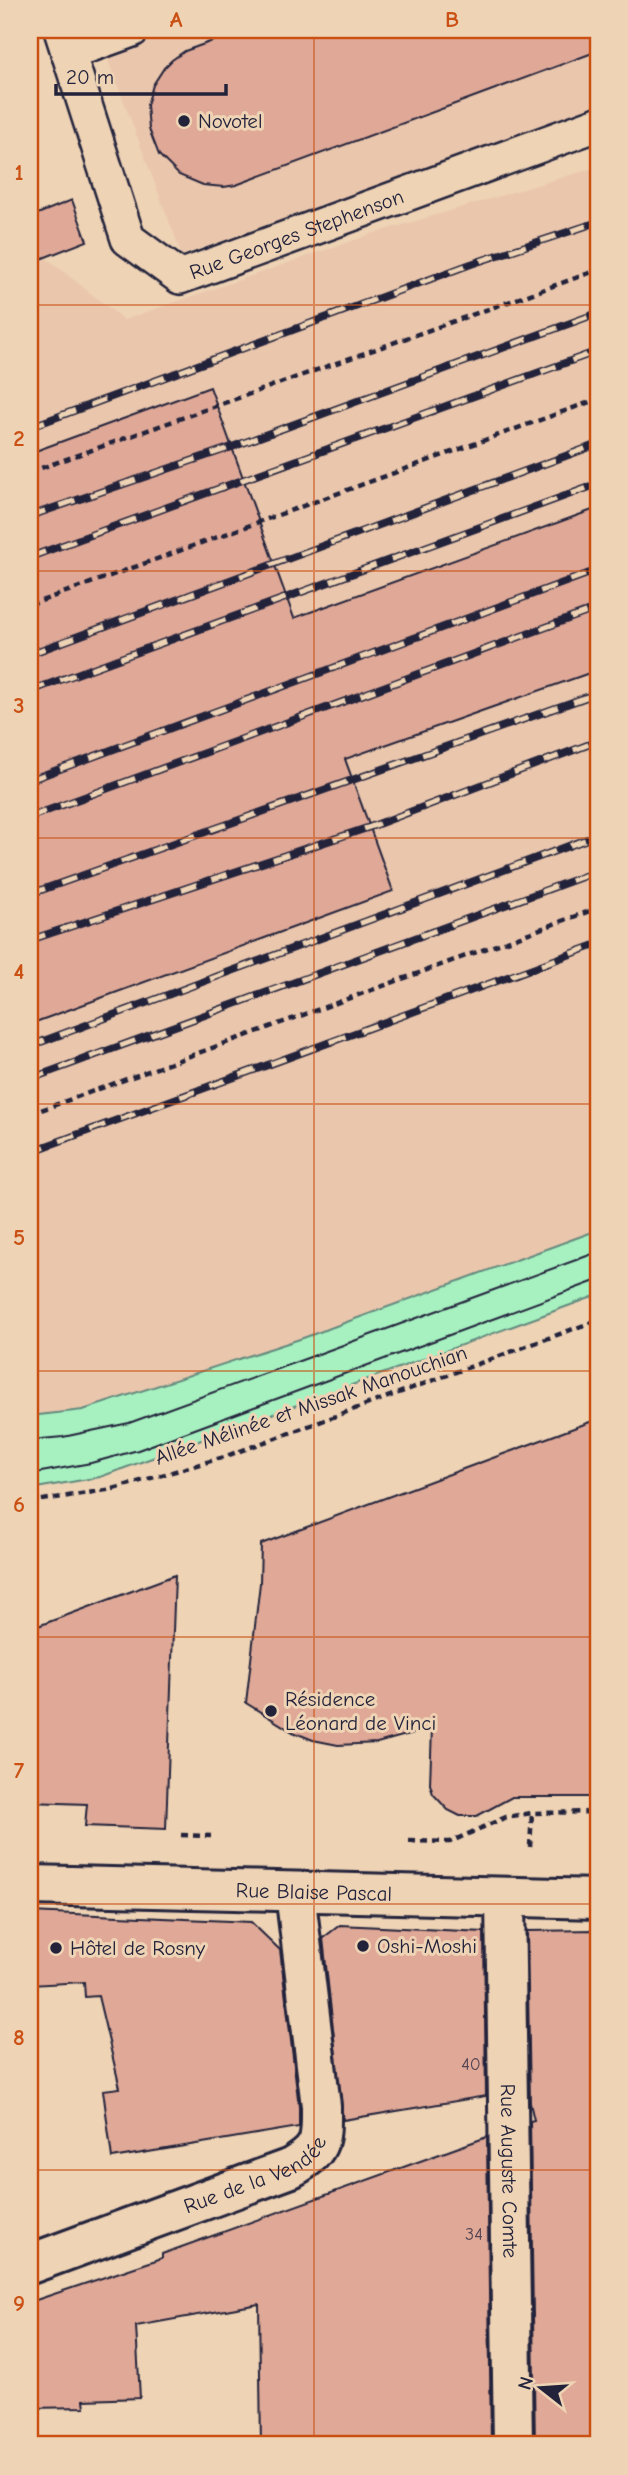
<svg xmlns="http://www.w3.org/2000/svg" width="628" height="2475" font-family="'Comic Neue',sans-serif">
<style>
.built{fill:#eac6ac}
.green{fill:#a7f1c0;stroke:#648a7e;stroke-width:2}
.building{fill:#e0a997;stroke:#22223b;stroke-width:2}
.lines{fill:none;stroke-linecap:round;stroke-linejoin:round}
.service-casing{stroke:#22223b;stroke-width:38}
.minor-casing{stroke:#22223b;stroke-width:44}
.path{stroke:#22223b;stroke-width:4.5;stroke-dasharray:7 5;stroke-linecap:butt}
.service{stroke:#eed3b5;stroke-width:33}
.minor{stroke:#eed3b5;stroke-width:38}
.tram{stroke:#22223b;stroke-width:2}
.rail-casing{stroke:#22223b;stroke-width:8}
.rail{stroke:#eed3b5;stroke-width:5;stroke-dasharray:16;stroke-linecap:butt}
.grid{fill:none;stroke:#ca5113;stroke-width:2;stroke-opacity:0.55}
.poi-dot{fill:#22223b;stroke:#eed3b5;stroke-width:2.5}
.labels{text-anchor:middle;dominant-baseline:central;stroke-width:6;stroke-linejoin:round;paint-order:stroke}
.number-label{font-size:18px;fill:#524452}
.poi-label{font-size:21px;fill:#22223b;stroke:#eed3b5;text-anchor:start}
.street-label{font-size:21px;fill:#22223b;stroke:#eed3b5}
.neatline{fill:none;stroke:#ca5113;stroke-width:2.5}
.grid-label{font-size:23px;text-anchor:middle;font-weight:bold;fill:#ca5113}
</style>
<rect width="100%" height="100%" fill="#eed3b5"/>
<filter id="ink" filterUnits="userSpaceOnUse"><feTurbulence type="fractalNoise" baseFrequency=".0143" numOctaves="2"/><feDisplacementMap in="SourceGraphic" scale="14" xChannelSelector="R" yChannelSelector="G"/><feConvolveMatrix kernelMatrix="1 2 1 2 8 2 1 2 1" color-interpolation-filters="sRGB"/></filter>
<g filter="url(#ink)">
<path class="built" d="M 156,30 L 598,30 L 598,106 L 182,255 L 104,49 Z
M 598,167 L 598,1230 L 303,1338 L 83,1410 L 30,1416 L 30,245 L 124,320 L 372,234 Z"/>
<path class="green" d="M 598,1230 L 598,1295 L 100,1477 L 30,1489 L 30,1416 L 83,1410 L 303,1338 Z"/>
<path class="building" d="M 243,30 L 598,30 L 598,51 L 236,185 L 224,187 L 203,185 L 179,175 L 159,155 L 149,129 L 147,105 L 153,85 L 164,68 L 172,60 L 185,51 Z
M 72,200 L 87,241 L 30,263 L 30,217 Z
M 210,387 L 294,618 L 598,508 L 598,670 L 345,759 L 393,891 L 30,1024 L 30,453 Z
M 598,1419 L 598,1797 L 512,1797 L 477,1816 L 460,1816 L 448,1810 L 433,1794 L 430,1784 L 432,1728 L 377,1743 L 338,1745 L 313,1740 L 293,1732 L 246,1703 L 260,1583 L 261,1544 Z
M 175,1575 L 166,1829 L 85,1826 L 87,1804 L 30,1802 L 30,1629 Z
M 30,1912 L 251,1922 L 280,1950 L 299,2107 L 299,2127 L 112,2158 L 103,2090 L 120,2088 L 98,1996 L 85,1997 L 84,1982 L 30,1985 Z
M 340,1925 L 484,1932 L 486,2096 L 343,2120 L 323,1938 Z
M 598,1930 L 598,2445 L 535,2445 L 530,2121 L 534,2120 L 530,2103 L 527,1931 Z
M 487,2137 L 491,2445 L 261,2445 L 259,2304 L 136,2326 L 140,2398 L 84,2400 L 85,2407 L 30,2408 L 30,2302 L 162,2258 L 162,2254 Z"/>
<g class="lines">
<defs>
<g id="service">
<path id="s1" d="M 61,30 L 128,239 L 180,277 L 598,124"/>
<path d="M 68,53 L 132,30"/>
</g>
<g id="minor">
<path id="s2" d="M 30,1885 L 598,1899"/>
<path id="s3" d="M 505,1898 L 513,2445"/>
<path id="s4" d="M 30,2264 L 291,2168 C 323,2149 321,2141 321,2106 L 295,1892"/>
</g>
</defs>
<use href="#service" class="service-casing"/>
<use href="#minor" class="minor-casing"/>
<path class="path" d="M 30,472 L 598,270
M 30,605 L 598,399
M 30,1114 L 598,908
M 30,1502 L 113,1489 L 221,1458 L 598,1320
M 181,1835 L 211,1836
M 409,1841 L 450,1842 L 506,1817 L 532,1813 L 598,1812
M 530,1847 L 532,1813"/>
<use href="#service" class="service"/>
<use href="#minor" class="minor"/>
<path class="tram" d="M 30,1440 L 63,1437 L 129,1423 L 598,1252
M 30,1474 L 91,1463 L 138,1450 L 598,1280"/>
<defs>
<path id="rail" d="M 30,427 L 471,264 L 598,222
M 30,516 L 232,447 L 598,313
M 30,557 L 598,351
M 30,654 L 598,444
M 30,691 L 598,484
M 30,780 L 598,570
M 30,817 L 598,608
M 30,894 L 598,693
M 30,940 L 370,827 L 598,741
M 30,1046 L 598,835
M 30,1079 L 598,871
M 30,1152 L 598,944"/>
</defs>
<use href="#rail" class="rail-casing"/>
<use href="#rail" class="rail"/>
</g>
</g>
<path class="grid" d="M 314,30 L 314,2445M 30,305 L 598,305M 30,571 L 598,571M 30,838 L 598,838M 30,1104 L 598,1104M 30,1371 L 598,1371M 30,1637 L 598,1637M 30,1904 L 598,1904M 30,2170 L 598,2170"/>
<g class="poi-dot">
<circle cx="184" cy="121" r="7"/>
<circle cx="271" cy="1711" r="7"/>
<circle cx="363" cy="1946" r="7"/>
<circle cx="56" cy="1948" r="7"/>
</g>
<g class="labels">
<g class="number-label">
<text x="471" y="2064">40</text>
<text x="474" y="2234">34</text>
</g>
<g class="poi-label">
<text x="198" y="121">Novotel</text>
<text x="285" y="1699">Résidence<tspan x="285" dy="24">Léonard de Vinci</tspan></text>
<text x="377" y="1946">Oshi-Moshi</text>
<text x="70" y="1948">Hôtel de Rosny</text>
</g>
<g class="street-label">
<text stroke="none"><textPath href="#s1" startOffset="408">Rue Georges Stephenson</textPath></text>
<text transform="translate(311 1405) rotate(-19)">Allée Mélinée et Missak Manouchian</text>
<text stroke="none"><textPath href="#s2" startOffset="284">Rue Blaise Pascal</textPath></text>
<text stroke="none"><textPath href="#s4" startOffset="243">Rue de la Vendée</textPath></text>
<text stroke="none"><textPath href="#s3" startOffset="273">Rue Auguste Comte</textPath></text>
</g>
</g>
<rect width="628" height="2475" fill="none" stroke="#eed3b5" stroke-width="77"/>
<g transform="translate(541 2388) rotate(287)" stroke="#eed3b5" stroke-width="5" paint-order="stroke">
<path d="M0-5L12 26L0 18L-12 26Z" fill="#22223b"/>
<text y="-10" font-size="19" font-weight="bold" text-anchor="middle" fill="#22223b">N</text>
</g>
<path d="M56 84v10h170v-10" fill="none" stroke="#22223b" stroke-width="3.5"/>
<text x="66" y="84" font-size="21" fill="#22223b" stroke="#eed3b5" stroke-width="5" paint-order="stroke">20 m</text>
<rect x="38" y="38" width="552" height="2398" class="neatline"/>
<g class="grid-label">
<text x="176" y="27">A</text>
<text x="452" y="27">B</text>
<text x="19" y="180">1</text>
<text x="19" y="446">2</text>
<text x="19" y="713">3</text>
<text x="19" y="979">4</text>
<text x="19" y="1245">5</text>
<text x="19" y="1512">6</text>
<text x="19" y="1778">7</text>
<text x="19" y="2045">8</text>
<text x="19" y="2311">9</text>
</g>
</svg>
